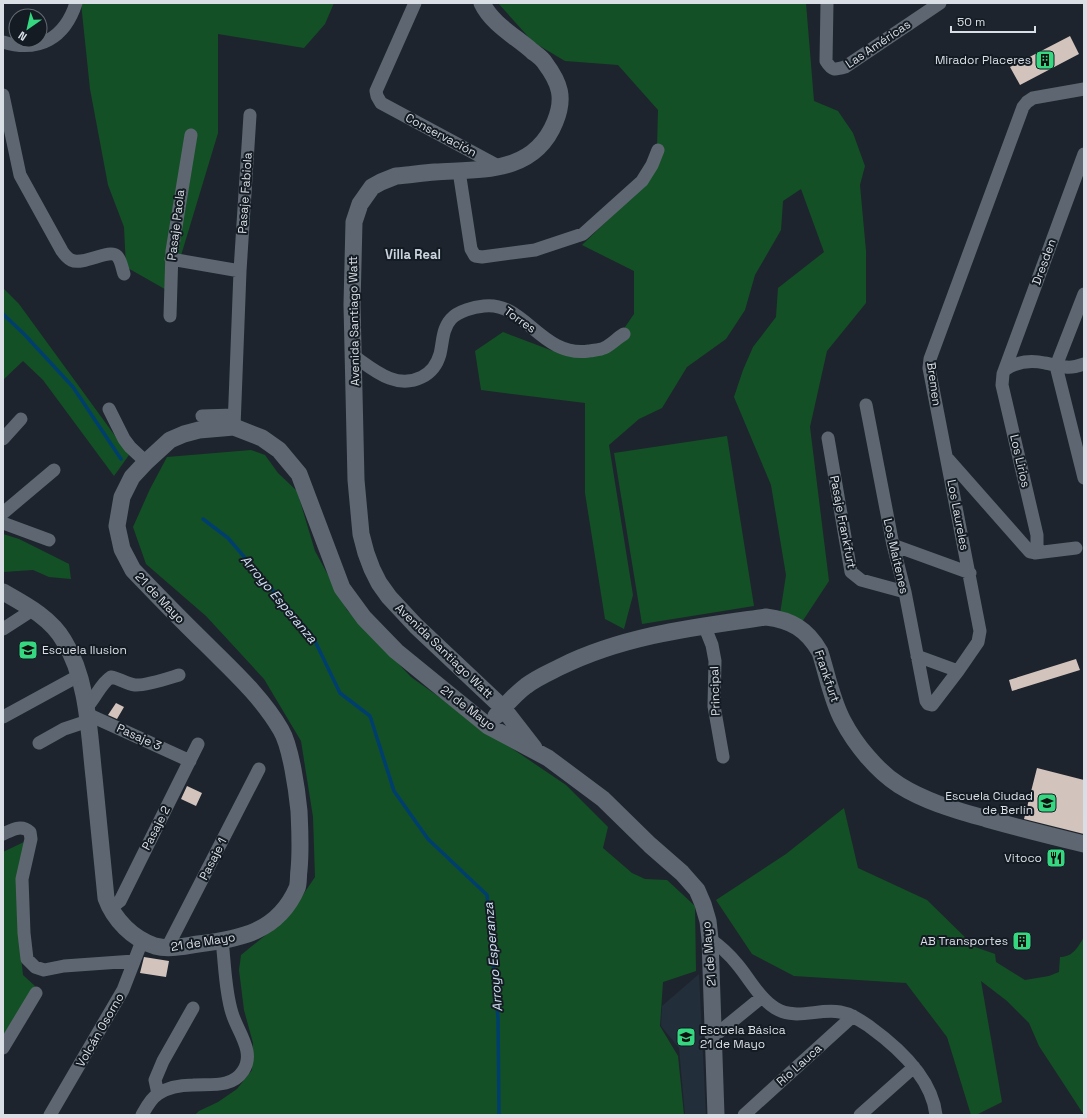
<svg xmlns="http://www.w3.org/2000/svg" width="1087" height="1118" font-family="'Space Grotesk',sans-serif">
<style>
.built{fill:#232e3b}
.green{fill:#145026}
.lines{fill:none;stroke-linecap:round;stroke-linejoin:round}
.stream{stroke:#003e6e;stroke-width:3.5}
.building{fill:#d2c3bc}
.minor{stroke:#5e6771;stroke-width:13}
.tertiary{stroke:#5e6771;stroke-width:17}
.labels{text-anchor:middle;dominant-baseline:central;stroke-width:4;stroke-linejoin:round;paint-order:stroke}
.street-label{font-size:12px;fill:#dadfe5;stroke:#141b23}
.poi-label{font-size:12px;fill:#dadfe5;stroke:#141b23;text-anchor:end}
.neighbourhood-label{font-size:13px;font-weight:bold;fill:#cad4df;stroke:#141b23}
.water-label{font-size:13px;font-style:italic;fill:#d0e1f3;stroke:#141b23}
</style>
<rect width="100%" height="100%" fill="#1d242d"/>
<path class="built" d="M 699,974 L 706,1115 L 685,1115 L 679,1048 L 661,1026 L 662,1006 Z"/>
<path class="green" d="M 81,3 L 334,3 L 325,24 L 304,48 L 218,34 L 218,133 L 170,292 L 126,267 L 124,227 L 108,185 L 90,89 Z
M 498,3 L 806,3 L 814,101 L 838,111 L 853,133 L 865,166 L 860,185 L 866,251 L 866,303 L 827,351 L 810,427 L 829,581 L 800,625 L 780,614 L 786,575 L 771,485 L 734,397 L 743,370 L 753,347 L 776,317 L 778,288 L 824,252 L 801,189 L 783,201 L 781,230 L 755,275 L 745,310 L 726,339 L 687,367 L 662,408 L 639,419 L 609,445 L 633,595 L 624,629 L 605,619 L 585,493 L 585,403 L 481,390 L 475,351 L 503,332 L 561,354 L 614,343 L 634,314 L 634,271 L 582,245 L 643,186 L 657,148 L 658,110 L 618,65 L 565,61 L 533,42 Z
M 3,288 L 19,304 L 129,455 L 114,476 L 43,380 L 23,361 L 3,380 Z
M 727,436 L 754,606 L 642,624 L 614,453 Z
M 251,450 L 265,455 L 278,473 L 297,491 L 315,551 L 347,610 L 411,677 L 498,739 L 566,785 L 608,827 L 603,848 L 632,873 L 645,879 L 667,880 L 695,906 L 696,971 L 663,982 L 660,1026 L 678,1056 L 684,1115 L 195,1115 L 199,1111 L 218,1102 L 237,1089 L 252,1070 L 253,1043 L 244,1010 L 239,970 L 241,955 L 288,917 L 315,877 L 313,817 L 301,741 L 264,679 L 206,616 L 146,564 L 133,527 L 150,489 L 167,457 Z
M 3,534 L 19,539 L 69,564 L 71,579 L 49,577 L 33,570 L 3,572 Z
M 844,808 L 858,868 L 927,900 L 975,947 L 995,954 L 996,962 L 1025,980 L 1049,976 L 1059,972 L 1060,957 C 1073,957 1078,947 1084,937 L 1084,1115 L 1039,1046 L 1029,1023 L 1007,1001 L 981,981 L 1002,1102 L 976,1115 L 971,1115 L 947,1037 L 906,983 L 794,976 L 752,954 L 716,900 L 786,854 Z
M 24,842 L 18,928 L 23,975 L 35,986 L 3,1036 L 3,852 Z"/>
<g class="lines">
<path class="stream" d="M 3,314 L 24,334 L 73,387 L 121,459
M 203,519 L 228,538 L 313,637 L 340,693 L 370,716 L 394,791 L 428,839 L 487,895 L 498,1018 L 499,1115"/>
</g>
<path class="building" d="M 1070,36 L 1079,54 L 1020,85 L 1010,67 Z
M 1076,659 L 1080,670 L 1012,691 L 1009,680 Z
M 116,703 L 124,707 L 117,719 L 108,715 Z
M 1037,768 L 1084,780 L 1084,834 L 1024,819 Z
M 187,786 L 202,793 L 196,806 L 181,799 Z
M 144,957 L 169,961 L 166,977 L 140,973 Z"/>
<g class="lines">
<path class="minor" d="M 415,3 L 376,91 L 377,96 L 381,103 L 500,167
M 827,3 L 826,61 C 832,71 835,70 845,67 L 940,3
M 3,42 C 39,53 65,38 76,3
M 3,95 L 20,175 L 62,251 C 64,254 67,258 71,260 C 84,266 109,248 117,256 C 121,260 122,268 124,274
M 459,171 L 471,249 L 475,256 L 482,257 L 535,250 L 583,234 L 642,181 L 652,165 L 658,150
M 171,259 L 240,271
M 1084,294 L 1056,366 L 1084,478
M 170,316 L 172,251 L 191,135
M 354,356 C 374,370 396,390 422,377 C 432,372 437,365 440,354 C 443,342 442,329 451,319 C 458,311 474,307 484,306 C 525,301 541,358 589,351 C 594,350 600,350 604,348 C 611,345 617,338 624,334
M 1006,369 C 1017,362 1031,360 1045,363 C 1052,364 1058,367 1066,367 C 1072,368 1078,366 1084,364
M 866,405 L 893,545 L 905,592 L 926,701 L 928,704 L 932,705 L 958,671 L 978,642 L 980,631 L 929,368 L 930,359 L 1023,107 L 1027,102 L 1033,98 L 1084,89
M 109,409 L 124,439 L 130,447 L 146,462
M 202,416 L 234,415
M 234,427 L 240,271 L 250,115
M 828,438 L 851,572 L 861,580 L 905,592
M 3,439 L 21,419
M 948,459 L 1030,552 L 1035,553 L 1076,548
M 3,513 L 54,470
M 3,523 L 49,540
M 893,545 L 970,573
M 1035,553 L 1037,547 L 1037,535 L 1002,385 L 1003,374 L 1084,154
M 704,625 L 712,645 L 715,661 L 714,706 L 723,757
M 3,629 L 34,609
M 917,656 L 958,671
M 86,708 C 96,698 100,684 111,677 C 119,678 126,684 135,685 C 145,686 169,678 179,675
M 87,714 L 190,761
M 3,717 L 80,675
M 39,743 L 64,729 L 88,721
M 3,834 C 12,830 21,824 30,832 L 31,839 L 22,879 L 24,933 L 27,959 L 35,967 L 44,970 L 64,966 L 134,961
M 110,909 L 120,901 L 198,744
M 710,939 C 720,946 729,954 737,964 C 749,978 759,998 775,1008 C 796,1021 818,1008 840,1012 C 852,1014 861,1021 870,1027 C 899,1048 932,1078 936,1115
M 167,948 L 259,769
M 713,1037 L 762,997
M 3,1048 L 36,993
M 158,1094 L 155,1080 L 163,1061 L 193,1008
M 50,1115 L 123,990 L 142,941
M 142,1115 C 146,1108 151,1098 158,1094 C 168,1087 182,1085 193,1085 C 211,1084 232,1088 243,1071 C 256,1052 237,1031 232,1013 C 225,991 225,965 222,941
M 744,1115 L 853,1016
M 860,1115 L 914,1067"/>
<path class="tertiary" d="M 482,3 C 492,24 515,36 532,51 C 537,55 542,58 545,63 C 560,83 565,98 555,122 C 534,174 482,169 435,172 C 422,173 409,175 396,176 L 381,182 L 372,187 L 360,204 L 354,222 L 352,305 L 356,480 L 361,534 L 366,553 L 372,569 L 379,583 L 389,597 L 416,626 L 503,708 L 534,748
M 3,592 C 26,605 51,618 64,641 C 88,679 89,733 94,777 C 98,817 102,858 106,898 C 114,920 133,939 155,946 C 169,950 184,946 198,944 C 240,939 278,932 297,888 C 299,883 298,876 299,870 C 301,849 300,833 299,811 C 297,791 291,747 281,730 C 262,697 233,671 206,644 C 181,620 157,595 133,570 L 122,549 L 117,526 L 122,497 L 132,477 L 146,462 L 170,440 L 184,434 L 199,430 L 234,427 L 262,438 L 279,450 L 299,474 L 342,588 L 364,618 L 396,651 L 488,726 L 548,758 L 603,799 L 650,845 L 682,873 L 697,890 L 703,904 L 708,921 L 710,939 L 716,1115
M 496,716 C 505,706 515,694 526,686 C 536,678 548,673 560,667 C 624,635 696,627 766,617 C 791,620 807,629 820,652 C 827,674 832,701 843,721 C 855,744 877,771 899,785 C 926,802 956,810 987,819 C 1019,828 1051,836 1084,844"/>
</g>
<defs>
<symbol id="building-square" viewBox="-11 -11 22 22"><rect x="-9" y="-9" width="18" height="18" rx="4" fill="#35d881" stroke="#141b23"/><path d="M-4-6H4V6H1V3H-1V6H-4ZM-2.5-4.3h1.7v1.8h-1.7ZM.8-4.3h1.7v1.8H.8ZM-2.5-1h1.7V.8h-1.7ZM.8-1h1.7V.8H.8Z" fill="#111"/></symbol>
<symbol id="school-square" viewBox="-11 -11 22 22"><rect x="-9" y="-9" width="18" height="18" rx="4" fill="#35d881" stroke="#141b23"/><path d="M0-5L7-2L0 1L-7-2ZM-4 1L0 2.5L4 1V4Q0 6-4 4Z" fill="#111"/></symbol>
<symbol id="restaurant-square" viewBox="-11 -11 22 22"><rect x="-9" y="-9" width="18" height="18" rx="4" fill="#35d881" stroke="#141b23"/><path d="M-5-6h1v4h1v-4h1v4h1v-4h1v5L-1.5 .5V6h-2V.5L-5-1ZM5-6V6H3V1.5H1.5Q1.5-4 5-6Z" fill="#111"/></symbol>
</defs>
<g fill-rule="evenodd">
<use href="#building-square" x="1034" y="49" width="22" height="22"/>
<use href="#school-square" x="17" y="639" width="22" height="22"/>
<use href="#school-square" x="1036" y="792" width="22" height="22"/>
<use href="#restaurant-square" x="1045" y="847" width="22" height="22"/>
<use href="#building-square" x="1011" y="930" width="22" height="22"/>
<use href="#school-square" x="675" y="1026" width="22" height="22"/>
</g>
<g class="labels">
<g class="street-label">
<text transform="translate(878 44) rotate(-34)">Las Américas</text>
<text transform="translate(441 135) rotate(28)">Conservación</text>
<text transform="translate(245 193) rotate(-86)">Pasaje Fabiola</text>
<text transform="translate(176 225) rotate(-83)">Pasaje Paola</text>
<text transform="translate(1044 262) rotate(-70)">Dresden</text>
<text transform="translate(520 320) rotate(35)">Torres</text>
<text transform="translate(354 321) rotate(-91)">Avenida Santiago Watt</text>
<text transform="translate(934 384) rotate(82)">Bremen</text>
<text transform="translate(1020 461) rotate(77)">Los Lirios</text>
<text transform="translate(958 515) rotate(79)">Los Laureles</text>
<text transform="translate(843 522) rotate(79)">Pasaje Frankfurt</text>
<text transform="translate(896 556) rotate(77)">Los Maitenes</text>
<text transform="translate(160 598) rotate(46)">21 de Mayo</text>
<text transform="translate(444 651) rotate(44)">Avenida Santiago Watt</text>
<text transform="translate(827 676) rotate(71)">Frankfurt</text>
<text transform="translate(715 691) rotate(-92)">Principal</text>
<text transform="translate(468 708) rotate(37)">21 de Mayo</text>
<text transform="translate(139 737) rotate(24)">Pasaje 3</text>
<text transform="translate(156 828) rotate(-63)">Pasaje 2</text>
<text transform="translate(213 859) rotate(-63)">Pasaje 1</text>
<text transform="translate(203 942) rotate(-9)">21 de Mayo</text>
<text transform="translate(709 954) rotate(-95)">21 de Mayo</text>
<text transform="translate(100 1030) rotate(-60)">Volcán Osorno</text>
<text transform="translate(799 1065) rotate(-42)">Río Lauca</text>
</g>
<g class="poi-label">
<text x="1031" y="60">Mirador Placeres</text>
<text x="42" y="650" text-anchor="start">Escuela Ilusion</text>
<text x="1033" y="796">Escuela Ciudad<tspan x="1033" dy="14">de Berlín</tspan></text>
<text x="1042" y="858">Vitoco</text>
<text x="1008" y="941">AB Transportes</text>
<text x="700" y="1030" text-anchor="start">Escuela Básica<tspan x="700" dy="14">21 de Mayo</tspan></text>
</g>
<g class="neighbourhood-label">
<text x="413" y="254">Villa Real</text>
</g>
<g class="water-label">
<text transform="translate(279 599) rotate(50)">Arroyo Esperanza</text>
<text transform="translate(493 957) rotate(-95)">Arroyo Esperanza</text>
</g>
</g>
<rect width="1087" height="1118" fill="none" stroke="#dadfe5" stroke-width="8"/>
<g transform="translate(28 28) rotate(214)"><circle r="19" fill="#141b23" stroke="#636971"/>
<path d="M0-3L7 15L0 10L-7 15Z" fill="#35d881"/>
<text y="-6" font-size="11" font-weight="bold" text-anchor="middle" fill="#dadfe5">N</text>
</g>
<path d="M951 26v6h84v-6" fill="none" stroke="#dadfe5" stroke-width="2"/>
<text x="957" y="26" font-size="12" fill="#dadfe5" stroke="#141b23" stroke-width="3" paint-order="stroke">50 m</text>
</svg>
